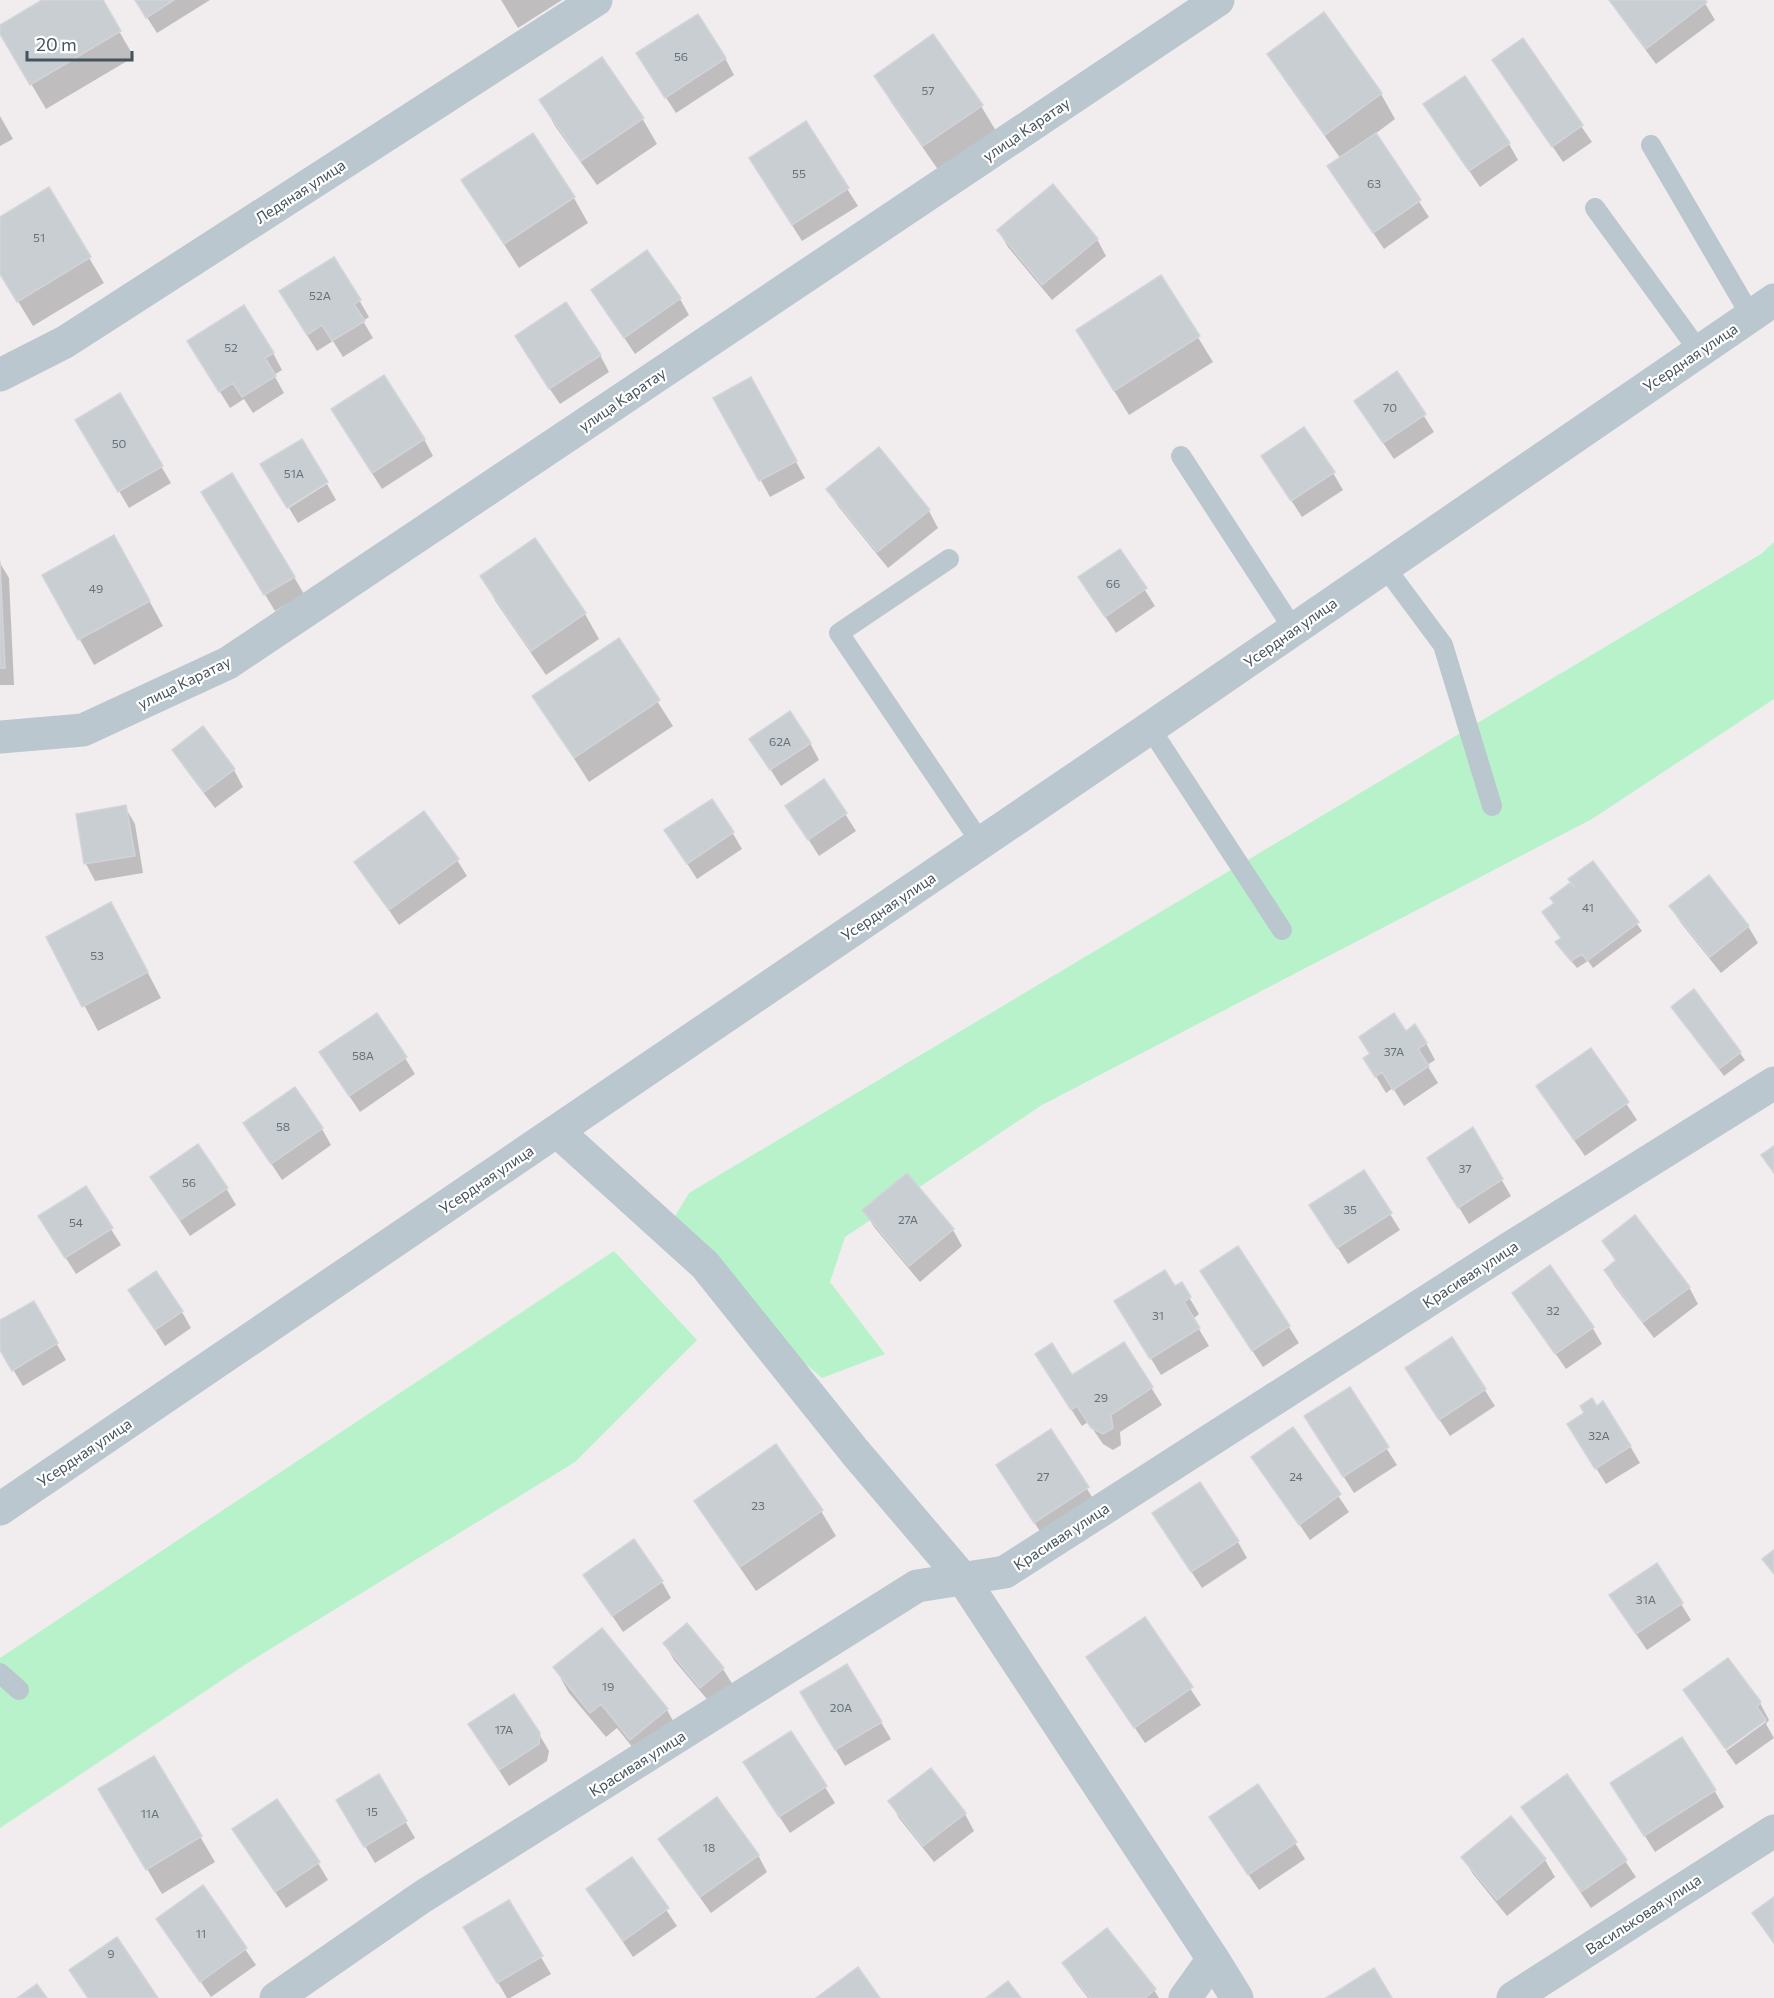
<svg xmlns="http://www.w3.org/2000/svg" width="1774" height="1998" font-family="Commissioner,sans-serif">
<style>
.green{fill:#b7f2ca}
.shadow{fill:#0003}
.building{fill:#c9ced3;stroke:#d1d4da;stroke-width:1.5}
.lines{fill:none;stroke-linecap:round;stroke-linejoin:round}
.service{stroke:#bac7ce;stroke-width:20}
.minor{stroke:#bac7ce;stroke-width:33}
.labels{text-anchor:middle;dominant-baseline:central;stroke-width:4.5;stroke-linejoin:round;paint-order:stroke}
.number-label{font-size:12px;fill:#65727a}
.street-label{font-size:15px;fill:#44535d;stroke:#fff}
</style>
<rect width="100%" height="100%" fill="#f1edee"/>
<path class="green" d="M 1774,542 L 1774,699 L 1592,819 L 1042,1105 L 845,1237 L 830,1282 L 885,1354 L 822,1378 L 661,1239 L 689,1193 L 1761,554 Z
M 614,1251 L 697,1340 L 575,1462 L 246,1664 L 0,1828 L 0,1658 Z"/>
<path class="shadow" d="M 45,0 L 101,0 L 134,57 L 46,109 L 0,31 L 0,26 Z
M 136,0 L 210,0 L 157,33 Z
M 501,0 L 562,0 L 518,28 Z
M 1610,0 L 1703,0 L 1715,20 L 1656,64 L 1618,13 Z
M 1324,15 L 1381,94 L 1395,119 L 1375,134 L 1429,217 L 1384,249 L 1329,167 L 1341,159 L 1284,79 L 1269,54 Z
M 1522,40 L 1592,142 L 1563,162 L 1494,60 Z
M 725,58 L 734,75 L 676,113 L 648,70 Z
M 876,76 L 981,106 L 996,131 L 939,171 L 891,102 Z
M 541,100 L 642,118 L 657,144 L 597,185 L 555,126 Z
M 1425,105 L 1509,144 L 1518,160 L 1480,187 Z
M 0,116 L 13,139 L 0,146 Z
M 806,124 L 858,206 L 802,241 L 760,175 Z
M 463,180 L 574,198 L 588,223 L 519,268 Z
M 48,189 L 104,283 L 33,326 L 0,272 L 0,218 Z
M 998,230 L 1097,239 L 1106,256 L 1052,300 L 1008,247 Z
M 1161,277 L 1213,362 L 1129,415 L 1092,355 Z
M 593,291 L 680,299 L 689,315 L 635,354 Z
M 359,300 L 369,317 L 363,321 L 373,338 L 343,357 L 333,341 L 317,351 L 290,308 Z
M 273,353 L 282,370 L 274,375 L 284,393 L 253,413 L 244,399 L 230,408 L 199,358 Z
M 526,354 L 600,355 L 609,372 L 560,404 Z
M 1397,373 L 1434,432 L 1394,459 L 1366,418 Z
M 750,379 L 805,478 L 770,497 L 716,399 Z
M 119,395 L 171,483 L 129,508 L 77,420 Z
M 342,426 L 424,439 L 433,456 L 382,489 Z
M 879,449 L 929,511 L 938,528 L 888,568 L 838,506 L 828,490 Z
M 1263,457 L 1333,473 L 1343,490 L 1302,517 Z
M 327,484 L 336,500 L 298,523 L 289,508 Z
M 213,509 L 294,577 L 304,594 L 275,611 Z
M 535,540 L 585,614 L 599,639 L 546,675 L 496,602 L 482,576 Z
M 1120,551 L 1155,606 L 1116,633 L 1090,594 Z
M 128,562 L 163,626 L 94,665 L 44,575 Z
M 0,563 L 9,578 L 14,685 L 0,685 Z
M 618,640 L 673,726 L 589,782 L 534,696 Z
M 202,728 L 234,770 L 243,787 L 215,808 L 184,767 L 174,750 Z
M 751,739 L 810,743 L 819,760 L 781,786 Z
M 824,781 L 856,831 L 819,856 L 787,806 Z
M 125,807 L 135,824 L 143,873 L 95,881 L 86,864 L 77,815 Z
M 666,831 L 732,832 L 742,849 L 697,879 Z
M 457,860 L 467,876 L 399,925 L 356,862 Z
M 1593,863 L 1642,931 L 1593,968 L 1588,961 L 1577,968 L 1562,950 L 1562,939 L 1555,904 L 1570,884 L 1575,888 Z
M 1671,907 L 1748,926 L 1758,943 L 1721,973 L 1681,923 Z
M 125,929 L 161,998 L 98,1031 L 48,938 Z
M 1694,991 L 1745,1060 L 1724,1076 L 1678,1015 Z
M 1406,1033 L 1426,1043 L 1435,1060 L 1427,1065 L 1438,1083 L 1404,1106 L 1393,1088 L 1386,1093 L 1375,1075 Z
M 1591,1050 L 1637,1120 L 1585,1156 L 1548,1103 Z
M 405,1058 L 415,1074 L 360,1112 L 331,1069 Z
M 245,1124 L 322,1129 L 331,1145 L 282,1180 Z
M 1472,1129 L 1511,1196 L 1469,1224 L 1439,1175 Z
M 85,1188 L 121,1245 L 76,1274 L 50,1233 Z
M 226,1188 L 236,1205 L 190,1236 L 162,1194 Z
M 864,1210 L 953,1230 L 962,1246 L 920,1282 L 874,1227 Z
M 1390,1214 L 1400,1230 L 1348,1264 L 1321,1222 Z
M 1604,1242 L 1689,1287 L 1698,1304 L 1654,1338 L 1615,1287 L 1605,1271 L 1616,1262 Z
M 1238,1248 L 1299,1343 L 1263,1367 L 1211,1288 Z
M 1181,1284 L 1199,1314 L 1193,1319 L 1209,1346 L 1161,1375 L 1126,1318 Z
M 130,1290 L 182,1312 L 191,1328 L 165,1346 Z
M 1514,1293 L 1592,1327 L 1602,1344 L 1566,1369 Z
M 33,1303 L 66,1360 L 23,1386 L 0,1348 L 0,1322 Z
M 1452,1339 L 1495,1406 L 1450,1436 L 1417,1385 Z
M 1124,1344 L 1162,1405 L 1120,1432 L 1121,1445 L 1113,1450 L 1103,1444 L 1088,1422 L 1082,1426 L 1046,1371 L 1072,1377 Z
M 1349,1389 L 1397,1465 L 1354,1493 L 1316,1433 Z
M 1586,1414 L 1630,1446 L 1640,1463 L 1606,1484 L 1579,1441 Z
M 1293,1429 L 1349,1512 L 1310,1540 L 1253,1457 Z
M 1051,1431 L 1097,1505 L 1045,1539 L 1008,1482 Z
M 696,1501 L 821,1511 L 836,1536 L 756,1591 L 711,1526 Z
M 1164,1530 L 1238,1542 L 1247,1558 L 1202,1588 Z
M 1657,1565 L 1691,1620 L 1647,1650 L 1621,1612 Z
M 585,1575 L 662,1582 L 671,1598 L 623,1632 Z
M 1144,1619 L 1201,1705 L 1145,1743 L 1088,1658 Z
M 601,1630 L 667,1710 L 681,1735 L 646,1764 L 617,1728 L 606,1737 L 569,1693 L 555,1668 Z
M 665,1644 L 723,1669 L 733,1685 L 711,1704 L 674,1660 Z
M 847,1666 L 891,1739 L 845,1766 L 802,1692 Z
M 1685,1691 L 1760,1703 L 1769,1720 L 1766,1724 L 1774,1738 L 1736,1765 L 1726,1751 L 1766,1722 L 1766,1718 L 1724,1748 Z
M 470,1725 L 539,1734 L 549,1751 L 547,1761 L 509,1786 Z
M 154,1758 L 215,1862 L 162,1894 L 115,1815 Z
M 1567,1776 L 1636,1877 L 1591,1908 L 1523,1807 Z
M 379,1777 L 415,1838 L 375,1863 L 338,1801 Z
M 755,1779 L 825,1787 L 835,1803 L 790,1833 Z
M 1714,1790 L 1724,1807 L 1655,1852 L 1622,1800 Z
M 890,1801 L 965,1814 L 974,1831 L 934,1862 L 899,1818 Z
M 1511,1818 L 1545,1860 L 1555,1877 L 1507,1916 L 1473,1874 L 1463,1858 Z
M 1221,1834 L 1295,1843 L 1305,1859 L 1259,1890 Z
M 660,1840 L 758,1855 L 767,1872 L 711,1913 L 670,1856 Z
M 244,1846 L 318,1863 L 328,1880 L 286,1908 Z
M 632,1859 L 677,1926 L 633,1957 L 588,1890 Z
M 202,1887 L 256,1965 L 211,1997 L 158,1919 Z
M 1774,1899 L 1774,1944 L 1754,1914 Z
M 508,1902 L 551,1974 L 510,1998 L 507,1998 L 465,1927 Z
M 1064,1964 L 1154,1990 L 1159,1998 L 1088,1998 L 1074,1980 Z"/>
<path class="building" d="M 42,0 L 103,0 L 121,31 L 30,85 L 0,34 L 0,25 Z
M 135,0 L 174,0 L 146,18 Z
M 1609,0 L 1705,0 L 1707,2 L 1646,49 Z
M 1324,12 L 1382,93 L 1325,135 L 1267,54 Z
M 698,14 L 726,58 L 665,98 L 636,53 Z
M 933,34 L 983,105 L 923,146 L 874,76 Z
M 1523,38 L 1583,125 L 1552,147 L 1492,60 Z
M 602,57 L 644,118 L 581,161 L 539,100 Z
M 1465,76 L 1510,143 L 1469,171 L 1423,104 Z
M 806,121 L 849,188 L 792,225 L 749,158 Z
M 533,133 L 575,197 L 504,244 L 461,180 Z
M 1376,133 L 1421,200 L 1373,233 L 1327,166 Z
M 1053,184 L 1098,239 L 1042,285 L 997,230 Z
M 49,187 L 91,257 L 17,302 L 0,274 L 0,217 Z
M 647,250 L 681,298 L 624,338 L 591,290 Z
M 334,257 L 361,300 L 354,304 L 365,321 L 332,341 L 322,325 L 307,335 L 279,291 Z
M 1161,275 L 1200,336 L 1114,391 L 1076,330 Z
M 566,302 L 601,355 L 549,389 L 515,336 Z
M 244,305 L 274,353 L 265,358 L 276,376 L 242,397 L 233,383 L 219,392 L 187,341 Z
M 1397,371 L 1426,414 L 1383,443 L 1354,401 Z
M 384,375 L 425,439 L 372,473 L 331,409 Z
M 751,377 L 797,461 L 759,481 L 713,398 Z
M 120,393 L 163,466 L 118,492 L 75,420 Z
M 1304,427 L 1335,472 L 1291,501 L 1261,456 Z
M 302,439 L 328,482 L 287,508 L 260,464 Z
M 879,447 L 930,510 L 877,552 L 826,489 Z
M 232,473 L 295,577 L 264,595 L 201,492 Z
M 114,535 L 150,601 L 78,640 L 42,575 Z
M 535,538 L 586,613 L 531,651 L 480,576 Z
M 1120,549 L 1147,588 L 1105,617 L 1078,577 Z
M 0,561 L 5,668 L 0,668 Z
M 619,638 L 660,700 L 574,758 L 532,696 Z
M 790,711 L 811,743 L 770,770 L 749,739 Z
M 203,726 L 235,769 L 204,792 L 172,750 Z
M 824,779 L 847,813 L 808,840 L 785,806 Z
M 712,799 L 734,832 L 687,864 L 664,830 Z
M 126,805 L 135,856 L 84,864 L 76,814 Z
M 424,811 L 459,859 L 389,910 L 354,862 Z
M 1593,861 L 1639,922 L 1587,961 L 1582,954 L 1571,961 L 1555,942 L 1561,938 L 1542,912 L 1554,903 L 1550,898 L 1570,883 L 1575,888 L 1568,879 Z
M 1709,875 L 1749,926 L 1710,957 L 1669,906 Z
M 111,902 L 148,972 L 82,1007 L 46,937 Z
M 1694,989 L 1741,1052 L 1719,1069 L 1671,1007 Z
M 377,1013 L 407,1057 L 349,1096 L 319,1052 Z
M 1394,1013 L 1406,1031 L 1415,1024 L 1427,1043 L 1418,1049 L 1429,1066 L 1393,1090 L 1382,1072 L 1375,1077 L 1363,1058 L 1370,1054 L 1359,1037 Z
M 1591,1048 L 1629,1102 L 1574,1140 L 1536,1086 Z
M 295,1087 L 323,1128 L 271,1164 L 243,1123 Z
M 1473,1127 L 1503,1179 L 1458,1208 L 1427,1158 Z
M 198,1144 L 228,1188 L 180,1220 L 150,1177 Z
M 1774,1146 L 1774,1173 L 1761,1155 Z
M 1364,1170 L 1392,1213 L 1337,1248 L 1309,1205 Z
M 907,1173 L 954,1229 L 909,1266 L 862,1210 Z
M 86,1186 L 113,1228 L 65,1258 L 38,1216 Z
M 1635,1215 L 1690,1287 L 1643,1322 L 1604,1270 L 1616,1260 L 1602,1241 Z
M 1238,1246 L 1290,1326 L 1252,1351 L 1200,1271 Z
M 1550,1265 L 1594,1327 L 1555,1354 L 1512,1293 Z
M 1165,1270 L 1175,1286 L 1182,1282 L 1191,1297 L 1184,1302 L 1200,1328 L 1150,1359 L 1114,1301 Z
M 156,1271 L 183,1311 L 155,1330 L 128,1290 Z
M 34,1301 L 58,1343 L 12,1371 L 0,1350 L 0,1320 Z
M 1452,1337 L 1486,1389 L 1439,1420 L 1405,1368 Z
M 1124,1342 L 1153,1387 L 1111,1415 L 1113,1428 L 1103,1434 L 1091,1428 L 1077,1406 L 1071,1410 L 1035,1354 L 1052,1343 L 1072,1375 Z
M 1350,1387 L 1389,1447 L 1343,1477 L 1304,1416 Z
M 1592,1398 L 1597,1406 L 1603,1401 L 1631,1446 L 1595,1469 L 1567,1424 L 1584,1413 L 1580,1406 Z
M 1293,1427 L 1341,1494 L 1299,1525 L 1251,1457 Z
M 1051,1429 L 1089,1487 L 1034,1523 L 996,1465 Z
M 776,1444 L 823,1510 L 740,1567 L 694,1501 Z
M 1200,1482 L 1239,1541 L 1191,1572 L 1152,1513 Z
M 634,1539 L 663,1581 L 612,1616 L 583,1575 Z
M 1774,1550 L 1774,1574 L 1762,1559 Z
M 1657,1563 L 1683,1603 L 1636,1634 L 1609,1595 Z
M 1145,1617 L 1193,1687 L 1134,1728 L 1086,1657 Z
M 687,1623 L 724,1668 L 700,1688 L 663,1643 Z
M 602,1628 L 668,1709 L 630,1740 L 601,1704 L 590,1713 L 553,1667 Z
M 1728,1658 L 1761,1702 L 1757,1707 L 1766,1720 L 1726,1749 L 1683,1690 Z
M 847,1664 L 882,1722 L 835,1750 L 800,1692 Z
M 514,1694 L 540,1733 L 539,1744 L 499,1770 L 468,1724 Z
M 791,1731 L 827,1786 L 779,1817 L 743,1762 Z
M 1682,1737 L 1716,1790 L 1644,1836 L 1610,1783 Z
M 154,1756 L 202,1836 L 146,1870 L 98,1789 Z
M 931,1768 L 966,1813 L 923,1846 L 888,1801 Z
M 379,1774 L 407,1821 L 364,1847 L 336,1800 Z
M 1567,1774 L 1627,1860 L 1581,1892 L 1521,1807 Z
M 1258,1784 L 1297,1842 L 1248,1875 L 1209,1817 Z
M 717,1797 L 759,1855 L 700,1897 L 658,1839 Z
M 277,1799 L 320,1862 L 275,1892 L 232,1829 Z
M 1511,1816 L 1546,1859 L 1497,1900 L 1461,1857 Z
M 632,1857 L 669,1908 L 623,1941 L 586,1889 Z
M 203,1885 L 247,1948 L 200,1982 L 156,1919 Z
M 1774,1897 L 1774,1943 L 1752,1913 Z
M 509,1900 L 543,1956 L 497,1983 L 463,1927 Z
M 1107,1928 L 1156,1989 L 1145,1998 L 1090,1998 L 1062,1963 Z
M 117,1937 L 158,1998 L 88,1998 L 69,1970 Z
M 858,1967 L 880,1998 L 816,1998 Z
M 1374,1968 L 1392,1998 L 1326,1998 Z
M 1008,1981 L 1021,1998 L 986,1998 Z
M 37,1984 L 47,1998 L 17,1998 Z"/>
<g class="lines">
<path class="service" d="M 1651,145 L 1751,316
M 1595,208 L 1699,351
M 1181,456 L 1294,630
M 949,559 L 839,633 L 981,843
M 1385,567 L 1443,645 L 1492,806
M 1150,728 L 1282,930
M 0,1673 L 19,1690"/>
<path class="minor" d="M 0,375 L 65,342 L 596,0
M 0,737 L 83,730 L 228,663 L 1218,0
M 557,1131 L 705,1265 L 855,1452 L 963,1579 L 1213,1959 L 1237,1998
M 0,1509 L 1150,728 L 1774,300
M 276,1998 L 422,1897 L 917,1586 L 1005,1572 L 1510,1248 L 1774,1083
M 1185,1998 L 1213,1959
M 1513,1998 L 1774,1831"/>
</g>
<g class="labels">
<g class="number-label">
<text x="681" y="56">56</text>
<text x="928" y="90">57</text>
<text x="799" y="173">55</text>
<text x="1374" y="183">63</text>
<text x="39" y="237">51</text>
<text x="320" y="295">52А</text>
<text x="231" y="347">52</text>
<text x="1390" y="407">70</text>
<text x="119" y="443">50</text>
<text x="294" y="473">51А</text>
<text x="1113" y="583">66</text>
<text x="96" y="588">49</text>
<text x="780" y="741">62А</text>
<text x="1588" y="907">41</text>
<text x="97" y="955">53</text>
<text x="1394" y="1051">37А</text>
<text x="363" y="1055">58А</text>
<text x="283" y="1126">58</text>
<text x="1465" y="1168">37</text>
<text x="189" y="1182">56</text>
<text x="1350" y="1209">35</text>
<text x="908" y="1219">27А</text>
<text x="76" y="1222">54</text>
<text x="1553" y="1310">32</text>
<text x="1158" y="1315">31</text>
<text x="1101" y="1397">29</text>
<text x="1599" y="1435">32А</text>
<text x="1043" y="1476">27</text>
<text x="1296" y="1476">24</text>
<text x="758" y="1505">23</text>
<text x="1646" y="1599">31А</text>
<text x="608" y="1686">19</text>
<text x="841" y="1707">20А</text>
<text x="504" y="1729">17А</text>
<text x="372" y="1811">15</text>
<text x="150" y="1813">11А</text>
<text x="709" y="1847">18</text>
<text x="201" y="1933">11</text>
<text x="111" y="1953">9</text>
</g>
<g class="street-label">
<text transform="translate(1026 129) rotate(-34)">улица Каратау</text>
<text transform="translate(300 191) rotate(-33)">Ледяная улица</text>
<text transform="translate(1690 357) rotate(-34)">Усердная улица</text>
<text transform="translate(622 399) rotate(-34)">улица Каратау</text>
<text transform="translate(1290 632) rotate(-35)">Усердная улица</text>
<text transform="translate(184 682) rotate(-26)">улица Каратау</text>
<text transform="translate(888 906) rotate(-34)">Усердная улица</text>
<text transform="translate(486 1179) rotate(-34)">Усердная улица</text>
<text transform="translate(1470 1274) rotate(-33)">Красивая улица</text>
<text transform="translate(84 1452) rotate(-34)">Усердная улица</text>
<text transform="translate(1061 1536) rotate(-33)">Красивая улица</text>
<text transform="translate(637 1763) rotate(-32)">Красивая улица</text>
<text transform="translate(1643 1914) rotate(-33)">Васильковая улица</text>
</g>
</g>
<path d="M27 51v9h105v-9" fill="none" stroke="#44535d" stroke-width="3"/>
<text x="36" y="51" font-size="18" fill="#44535d" stroke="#ffffff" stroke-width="4.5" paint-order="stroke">20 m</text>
</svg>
